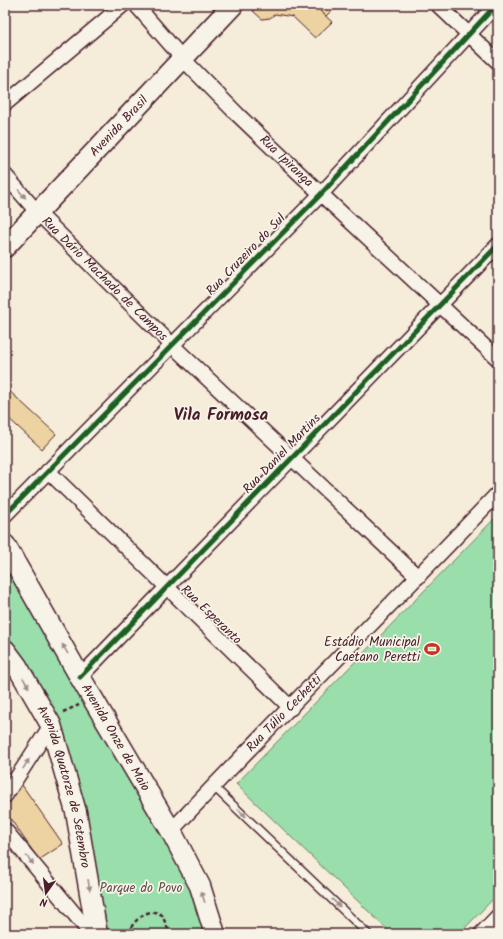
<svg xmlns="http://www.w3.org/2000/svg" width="503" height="939" font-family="Kalam,sans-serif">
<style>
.green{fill:#99deab;stroke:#727e6b}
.building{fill:#edd2a2;stroke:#4a1f2b}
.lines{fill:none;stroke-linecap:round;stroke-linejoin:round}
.lane-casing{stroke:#4a1f2b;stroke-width:10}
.street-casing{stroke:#4a1f2b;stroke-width:17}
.secondary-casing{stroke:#4a1f2b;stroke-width:23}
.path{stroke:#4a1f2b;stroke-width:2.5;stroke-dasharray:4 3;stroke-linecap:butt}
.lane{stroke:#f7f3e8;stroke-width:7}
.street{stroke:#f7f3e8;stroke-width:14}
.secondary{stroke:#f7f3e8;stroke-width:20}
.cycleway-casing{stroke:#f7f3e8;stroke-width:8}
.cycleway{stroke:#1b5e20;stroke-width:5}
.oneway{fill:#a0898a}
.labels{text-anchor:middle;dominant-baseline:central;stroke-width:3.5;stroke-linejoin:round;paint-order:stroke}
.street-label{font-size:13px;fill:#4a1f2b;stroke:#f7f3e8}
.poi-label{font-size:13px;fill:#4a1f2b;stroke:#f7f3e8;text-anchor:end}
.park-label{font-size:13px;fill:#5e4f4b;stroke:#f7f3e8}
.district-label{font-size:17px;font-weight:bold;fill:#4a1f2b;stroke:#f7f3e8}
</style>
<rect width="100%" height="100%" fill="#f5ecda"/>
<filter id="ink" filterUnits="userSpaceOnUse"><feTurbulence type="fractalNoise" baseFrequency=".025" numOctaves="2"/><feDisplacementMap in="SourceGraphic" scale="8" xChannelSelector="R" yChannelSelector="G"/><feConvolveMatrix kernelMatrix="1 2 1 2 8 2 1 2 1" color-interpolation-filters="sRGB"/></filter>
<g filter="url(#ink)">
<path class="green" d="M 498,515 L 498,894 L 459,934 L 392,934 L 236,784 Z
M 5,560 L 164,835 L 190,890 L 204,934 L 103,934 L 84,811 L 5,641 Z"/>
<path class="building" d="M 255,5 L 314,5 L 332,22 L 315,38 L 293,17 L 275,14 L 270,18 L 262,19 L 253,11 Z
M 314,5 L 337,5 L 326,16 Z
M 5,387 L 56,434 L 42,449 L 5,415 Z
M 22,785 L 63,844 L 39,860 L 5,811 L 5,807 Z"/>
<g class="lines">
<defs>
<path id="lane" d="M 213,786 L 368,934"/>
<g id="street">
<path id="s1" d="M 136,5 L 183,59 L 238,115 L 321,194 L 498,359"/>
<path d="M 438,5 L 498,62"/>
<path d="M 5,104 L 123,5"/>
<path id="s2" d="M 5,175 L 38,213 L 173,346 L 418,577"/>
<path d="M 48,471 L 291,708"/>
<path d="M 5,515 L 321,194 L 496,5"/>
<path d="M 80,677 L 498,245"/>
<path d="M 5,796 L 51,725"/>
<path d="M 5,830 L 91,934"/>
<path id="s3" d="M 171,831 C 278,717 390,607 498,493"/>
<path d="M 481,934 L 498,916"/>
</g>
<g id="secondary">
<path id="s4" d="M 5,247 L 233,5"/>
<path id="s5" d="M 5,545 L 80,677 L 171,831 L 200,886 L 215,934"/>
<path id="s6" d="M 5,650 L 17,666 L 51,725 L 76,812 L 97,934"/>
</g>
</defs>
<use href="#lane" class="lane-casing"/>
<use href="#street" class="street-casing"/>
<use href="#secondary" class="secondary-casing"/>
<path class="path" d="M 63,712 L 79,705
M 128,934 C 132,922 148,905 162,915 L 168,929 L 169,934"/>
<use href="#lane" class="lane"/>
<use href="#street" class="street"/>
<use href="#secondary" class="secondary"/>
<defs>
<path id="cycleway" d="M 5,515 L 321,194 L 496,5
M 80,677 L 498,245"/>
</defs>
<use href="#cycleway" class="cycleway-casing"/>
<use href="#cycleway" class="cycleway"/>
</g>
<defs><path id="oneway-solid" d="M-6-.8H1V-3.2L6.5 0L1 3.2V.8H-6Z"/></defs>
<g class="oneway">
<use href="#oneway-solid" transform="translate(22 194) rotate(48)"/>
<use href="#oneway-solid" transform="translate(65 649) rotate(-120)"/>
<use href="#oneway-solid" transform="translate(26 683) rotate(59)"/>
<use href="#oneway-solid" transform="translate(26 764) rotate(-58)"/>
<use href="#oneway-solid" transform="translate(242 813) rotate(44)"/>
<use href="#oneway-solid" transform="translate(30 860) rotate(50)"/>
<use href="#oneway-solid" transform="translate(89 885) rotate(80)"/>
<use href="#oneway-solid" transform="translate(203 897) rotate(-108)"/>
<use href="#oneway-solid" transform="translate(336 903) rotate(44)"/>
</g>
</g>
<defs>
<symbol id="stadium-bare" viewBox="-9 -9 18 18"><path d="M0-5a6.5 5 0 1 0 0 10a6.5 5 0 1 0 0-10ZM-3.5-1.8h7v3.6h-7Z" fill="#c8321e" stroke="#f7f3e8" stroke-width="2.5" paint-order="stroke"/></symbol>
</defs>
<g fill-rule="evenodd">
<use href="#stadium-bare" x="421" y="638" width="22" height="22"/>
</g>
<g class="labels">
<g class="street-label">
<text stroke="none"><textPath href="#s4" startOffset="166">Avenida Brasil</textPath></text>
<text stroke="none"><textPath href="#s1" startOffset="217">Rua Ipiranga</textPath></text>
<text transform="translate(246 255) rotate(-46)">Rua Cruzeiro do Sul</text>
<text stroke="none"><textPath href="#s2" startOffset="144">Rua Dário Machado de Campos</textPath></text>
<text transform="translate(282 454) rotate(-46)">Rua Daniel Martins</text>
<text transform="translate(211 615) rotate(44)">Rua Esperanto</text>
<text stroke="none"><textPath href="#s3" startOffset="163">Rua Túlio Cechetti</textPath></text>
<text stroke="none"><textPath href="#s5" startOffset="222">Avenida Onze de Maio</textPath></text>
<text stroke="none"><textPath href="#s6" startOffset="151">Avenida Quatorze de Setembro</textPath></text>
</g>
<g class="poi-label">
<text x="420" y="642">Estádio Municipal<tspan x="420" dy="15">Caetano Peretti</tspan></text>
</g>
<g class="park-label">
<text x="141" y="888">Parque do Povo</text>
</g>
<g class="district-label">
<text x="221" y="415">Vila Formosa</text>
</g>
</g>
<rect width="503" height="939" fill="none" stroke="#f7f3e8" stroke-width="20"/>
<rect x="10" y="10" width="483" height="919" fill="none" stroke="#4a1f2b" stroke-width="1.5" filter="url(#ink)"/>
<g transform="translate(46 893) rotate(194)" stroke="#f7f3e8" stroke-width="3" paint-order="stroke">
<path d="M0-3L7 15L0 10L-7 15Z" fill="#4a1f2b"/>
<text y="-6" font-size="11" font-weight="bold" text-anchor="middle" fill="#4a1f2b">N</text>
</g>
</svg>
